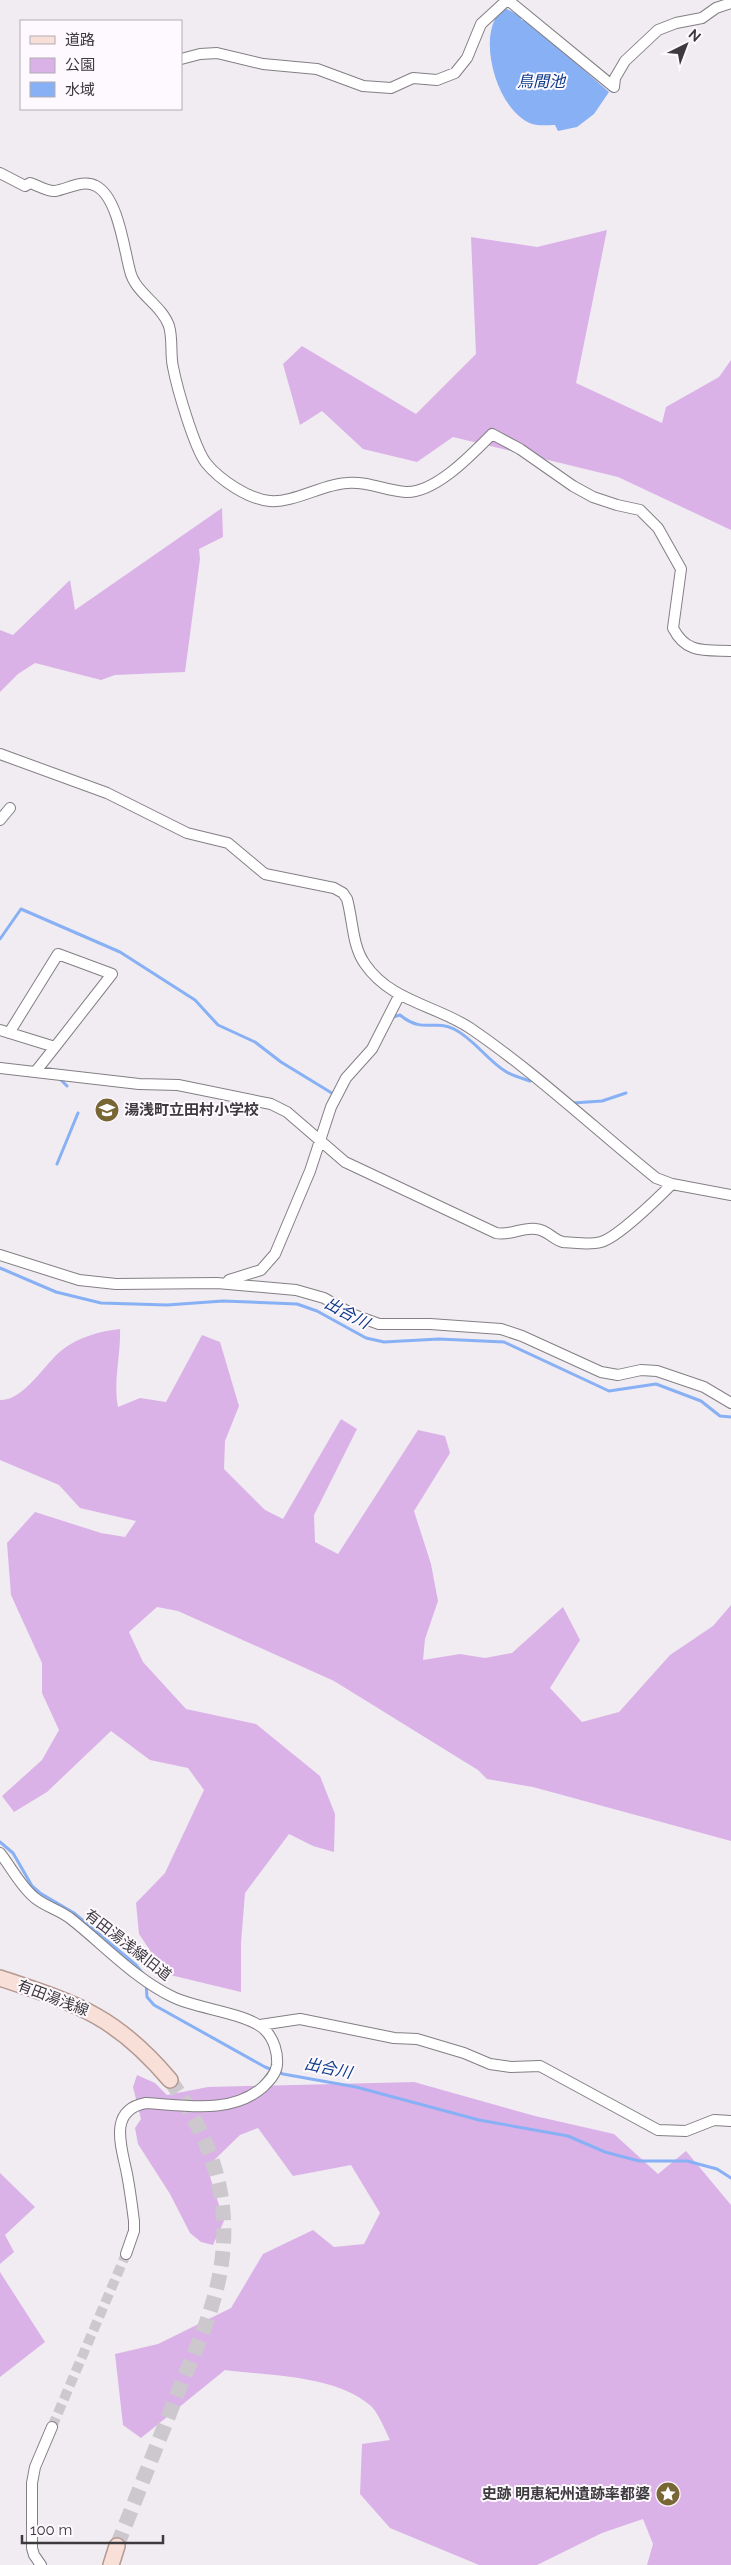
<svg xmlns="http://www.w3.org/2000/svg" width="731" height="2565" font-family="Raleway,'Noto Sans JP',sans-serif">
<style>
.green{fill:#dbb2e8}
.water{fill:#88b0f5}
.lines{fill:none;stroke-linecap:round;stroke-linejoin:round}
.stream{stroke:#88b0f5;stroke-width:3}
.minor-tunnel{stroke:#ccc8ce;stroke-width:10;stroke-dasharray:10 5;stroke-linecap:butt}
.primary-tunnel{stroke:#ccc8ce;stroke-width:15;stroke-dasharray:15 8;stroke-linecap:butt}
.minor-casing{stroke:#837f84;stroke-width:12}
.primary-casing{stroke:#b39991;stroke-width:18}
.minor{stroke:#fff;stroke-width:10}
.primary{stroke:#f8e0d9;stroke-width:15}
.labels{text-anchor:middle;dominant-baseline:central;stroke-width:4;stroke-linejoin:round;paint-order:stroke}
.poi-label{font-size:15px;font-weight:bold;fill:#3c3a3c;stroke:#fef9ff;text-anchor:start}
.street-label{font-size:15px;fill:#3c3a3c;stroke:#fef9ff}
.water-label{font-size:16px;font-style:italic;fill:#0c3b88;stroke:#fef9ff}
</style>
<rect width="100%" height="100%" fill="#f0ecf2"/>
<path class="green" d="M 607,230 L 576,383 L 662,423 L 666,407 L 719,377 L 731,360 L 731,530 L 618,477 L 453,437 L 417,462 L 363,449 L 322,411 L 300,425 L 283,364 L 302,346 L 416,414 L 476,354 L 471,237 L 537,247 Z
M 222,508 L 223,537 L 199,549 L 200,559 L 185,672 L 115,675 L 101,680 L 35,663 L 18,674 L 0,692 L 0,630 L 13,635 L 70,580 L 75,610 Z
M 120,1329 C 121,1355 113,1381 118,1407 L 140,1398 L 166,1402 L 202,1335 L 220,1342 L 239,1406 L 225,1441 L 224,1469 L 265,1510 L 283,1519 L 341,1419 L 357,1429 L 314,1515 L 315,1542 L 338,1554 L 418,1430 L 445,1436 L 450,1453 L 414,1511 L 431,1564 L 438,1601 L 425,1639 L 423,1660 L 460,1654 L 485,1658 L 512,1653 L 563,1607 L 580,1640 L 550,1688 L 582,1722 L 619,1712 L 670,1655 L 713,1626 L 731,1605 L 731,1841 L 533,1787 L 487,1779 L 478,1770 L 334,1681 L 178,1611 L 157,1607 L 129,1632 L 143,1662 L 186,1709 L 256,1724 L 320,1776 L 335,1814 L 334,1852 L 313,1846 L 289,1834 L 245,1893 L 241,1943 L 241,1992 L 166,1974 L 139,1934 L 136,1903 L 165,1873 L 204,1790 L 188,1768 L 150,1760 L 111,1731 L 47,1792 L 14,1812 L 2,1796 L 42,1760 L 59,1730 L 42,1693 L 42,1663 L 11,1595 L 7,1543 L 35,1512 L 101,1533 L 125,1537 L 136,1521 L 80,1508 L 59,1485 L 0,1460 L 0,1400 C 24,1401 45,1363 62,1350 C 78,1337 101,1331 120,1329 Z
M 137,2075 L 155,2083 L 167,2095 L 208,2087 L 414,2082 L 535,2116 L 614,2134 L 658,2174 L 686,2151 L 731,2205 L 731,2565 L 647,2565 L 653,2544 L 643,2519 L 602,2533 L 537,2565 L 479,2565 L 390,2528 L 360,2494 L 362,2444 L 390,2440 C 385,2430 379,2414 371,2406 C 335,2375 270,2376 225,2370 L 141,2438 L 123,2425 L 115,2354 L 158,2344 L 231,2308 L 263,2254 L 313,2230 L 334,2247 L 364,2244 L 380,2213 L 351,2165 L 293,2176 L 258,2128 L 240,2135 L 207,2167 L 224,2221 L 213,2245 L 201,2242 L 190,2233 L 170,2194 L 138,2144 L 135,2128 L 141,2119 L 133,2087 Z
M 0,2173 L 35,2207 L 5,2235 L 14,2252 L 0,2264 Z
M 0,2272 L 45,2342 L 0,2377 Z"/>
<path class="water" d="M 505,8 L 522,17 L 521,20 L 528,21 L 609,92 L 594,114 L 577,127 L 558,131 L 555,125 C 548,125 538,126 532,124 C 499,112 480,48 495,19 C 497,14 501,11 505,8 Z"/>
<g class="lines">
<path class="stream" d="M 0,939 L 21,909 L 120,952 L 195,1000 L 218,1025 L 255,1042 L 281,1062 L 335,1095
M 393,1017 L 400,1015 C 423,1034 434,1019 454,1029 C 474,1039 487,1060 505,1071 C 512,1076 522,1078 530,1081 L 534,1080
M 60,1079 L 67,1086
M 573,1103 L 602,1101 L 626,1093
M 57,1164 L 78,1113
M 0,1268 L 56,1292 L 101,1303 L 167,1305 L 223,1301 L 297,1304 L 317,1311 L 366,1338 L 384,1342 L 439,1339 L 504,1342 L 609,1391 L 656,1384 L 701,1401 L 720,1416 L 731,1417
M 0,1842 L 13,1853 L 32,1886 L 40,1893 L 74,1913 L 136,1965 L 144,1975
M 146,1983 L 147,1997 L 154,2005 L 265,2067 L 283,2074 L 356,2087 L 479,2120 L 568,2136 L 605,2152 L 639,2161 L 687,2161 L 717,2169 L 731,2178"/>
<path class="minor-tunnel" d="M 52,2427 L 126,2254"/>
<path class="primary-tunnel" d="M 117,2546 C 138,2493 159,2440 180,2387 C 191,2360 204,2333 212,2305 C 238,2221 220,2151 170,2080"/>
<defs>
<path id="minor" d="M 508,0 L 614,87 L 615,78 L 625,61 L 658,30 L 676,23 L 702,18 L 716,8 L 731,3
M 181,59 L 200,54 L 217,53 L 263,64 L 317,69 L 363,86 L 391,88 L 413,78 L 437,80 L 455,73 L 467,58 L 481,24 L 507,0
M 0,173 L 25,186 L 30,183 C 37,185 48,192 55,191 C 68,189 83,179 96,186 C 118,197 124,249 130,271 C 135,293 162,305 169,326 C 173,339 170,354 173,367 C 177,388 194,447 206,463 C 220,480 248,499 270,501 C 294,503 323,484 347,483 C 368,481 386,491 406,492 C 436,493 473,453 492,434 L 520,449 L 573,486 L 593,497 L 617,505 L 640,510 L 658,528 L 681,569 L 673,628 C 686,654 705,650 731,651
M 0,754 L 107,793 L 187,833 L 228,843 L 265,874 L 334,888 L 343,893 L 347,899 C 353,920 352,946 365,964 C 390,1001 435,1005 470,1028 C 536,1073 594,1128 656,1178 L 672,1184 L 731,1195
M 0,820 L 10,808
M 0,1030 L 55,1047 L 36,1071
M 9,1033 L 58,954 L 112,974 L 55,1047
M 0,1068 L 139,1084 L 178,1085 L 271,1104 L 287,1112 L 345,1162 L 496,1233 C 510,1236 522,1227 536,1229 C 548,1230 553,1240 563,1242 C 574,1243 590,1245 601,1242 C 617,1238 659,1197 672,1184
M 0,1255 L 79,1280 L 116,1284 L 217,1283 L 296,1290 L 324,1298 L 354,1315 L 379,1324 L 430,1324 L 501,1329 L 522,1336 L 601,1372 L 618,1375 L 641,1370 L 657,1371 L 704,1387 L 731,1403
M 229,1280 L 261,1270 L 275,1254 L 310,1171 L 331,1107 L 346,1078 L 372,1049 L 399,996
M 0,1853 C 11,1867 21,1887 35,1898 C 46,1907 60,1910 71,1919 C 104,1945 135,1979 173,1997 C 197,2009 248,2013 265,2030 C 274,2039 278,2053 277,2065 C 276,2074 269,2081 263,2087 C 231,2115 184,2105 146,2103 C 107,2110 122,2148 127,2174 C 130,2190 132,2205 134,2221 L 134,2231 L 126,2254
M 260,2025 L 300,2019 L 394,2038 L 417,2039 L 464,2053 L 490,2064 L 511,2067 L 540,2066 L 658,2130 L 686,2131 L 714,2120 L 731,2121
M 41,2565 L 34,2555 L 32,2548 L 32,2483 L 35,2467 L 52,2427"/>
<path id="primary" d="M 0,1978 C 77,2004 115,2015 170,2080
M 111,2565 L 117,2546"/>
</defs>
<use href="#minor" class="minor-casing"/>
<use href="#primary" class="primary-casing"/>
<use href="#minor" class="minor"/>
<use href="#primary" class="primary"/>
</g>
<defs>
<symbol id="school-disc" viewBox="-11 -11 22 22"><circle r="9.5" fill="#796635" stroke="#fef9ff"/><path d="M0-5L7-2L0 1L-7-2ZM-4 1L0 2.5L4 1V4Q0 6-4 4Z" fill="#fff"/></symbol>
<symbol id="sight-disc" viewBox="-11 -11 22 22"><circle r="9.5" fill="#796635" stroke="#fef9ff"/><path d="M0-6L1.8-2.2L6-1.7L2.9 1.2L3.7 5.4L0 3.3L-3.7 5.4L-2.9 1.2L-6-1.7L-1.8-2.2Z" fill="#fff"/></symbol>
</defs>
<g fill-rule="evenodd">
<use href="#school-disc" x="93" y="1096" width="28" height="28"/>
<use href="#sight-disc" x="654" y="2480" width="28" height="28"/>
</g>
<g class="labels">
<g class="poi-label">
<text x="124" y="1110">湯浅町立田村小学校</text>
<text x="650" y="2494" text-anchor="end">史跡 明恵紀州遺跡率都婆</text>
</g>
<g class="street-label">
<text transform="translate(128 1945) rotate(38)">有田湯浅線旧道</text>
<text transform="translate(53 1998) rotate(21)">有田湯浅線</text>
</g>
<g class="water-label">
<text x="541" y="81">鳥間池</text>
<text transform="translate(347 1313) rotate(28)">出合川</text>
<text transform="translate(328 2068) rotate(12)">出合川</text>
</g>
</g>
<rect x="20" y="20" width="162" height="90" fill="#fef9ff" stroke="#b0adb1"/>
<rect x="30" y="36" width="25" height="8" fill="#f8e0d9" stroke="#b0adb1"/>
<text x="65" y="45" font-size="15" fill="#3c3a3c">道路</text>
<rect x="30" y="58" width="25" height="15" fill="#dbb2e8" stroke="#b0adb1"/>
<text x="65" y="70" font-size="15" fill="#3c3a3c">公園</text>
<rect x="30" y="82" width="25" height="15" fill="#88b0f5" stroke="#b0adb1"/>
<text x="65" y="95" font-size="15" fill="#3c3a3c">水域</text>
<g transform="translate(686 45) rotate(42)" stroke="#fef9ff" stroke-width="4" paint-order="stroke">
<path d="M0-4L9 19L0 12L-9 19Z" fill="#3c3a3c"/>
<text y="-8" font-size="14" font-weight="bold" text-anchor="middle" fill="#3c3a3c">N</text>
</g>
<path d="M22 2535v8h141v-8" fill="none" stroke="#3c3a3c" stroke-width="2.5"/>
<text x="30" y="2535" font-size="15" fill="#3c3a3c" stroke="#fef9ff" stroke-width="4" paint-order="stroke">100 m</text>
</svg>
